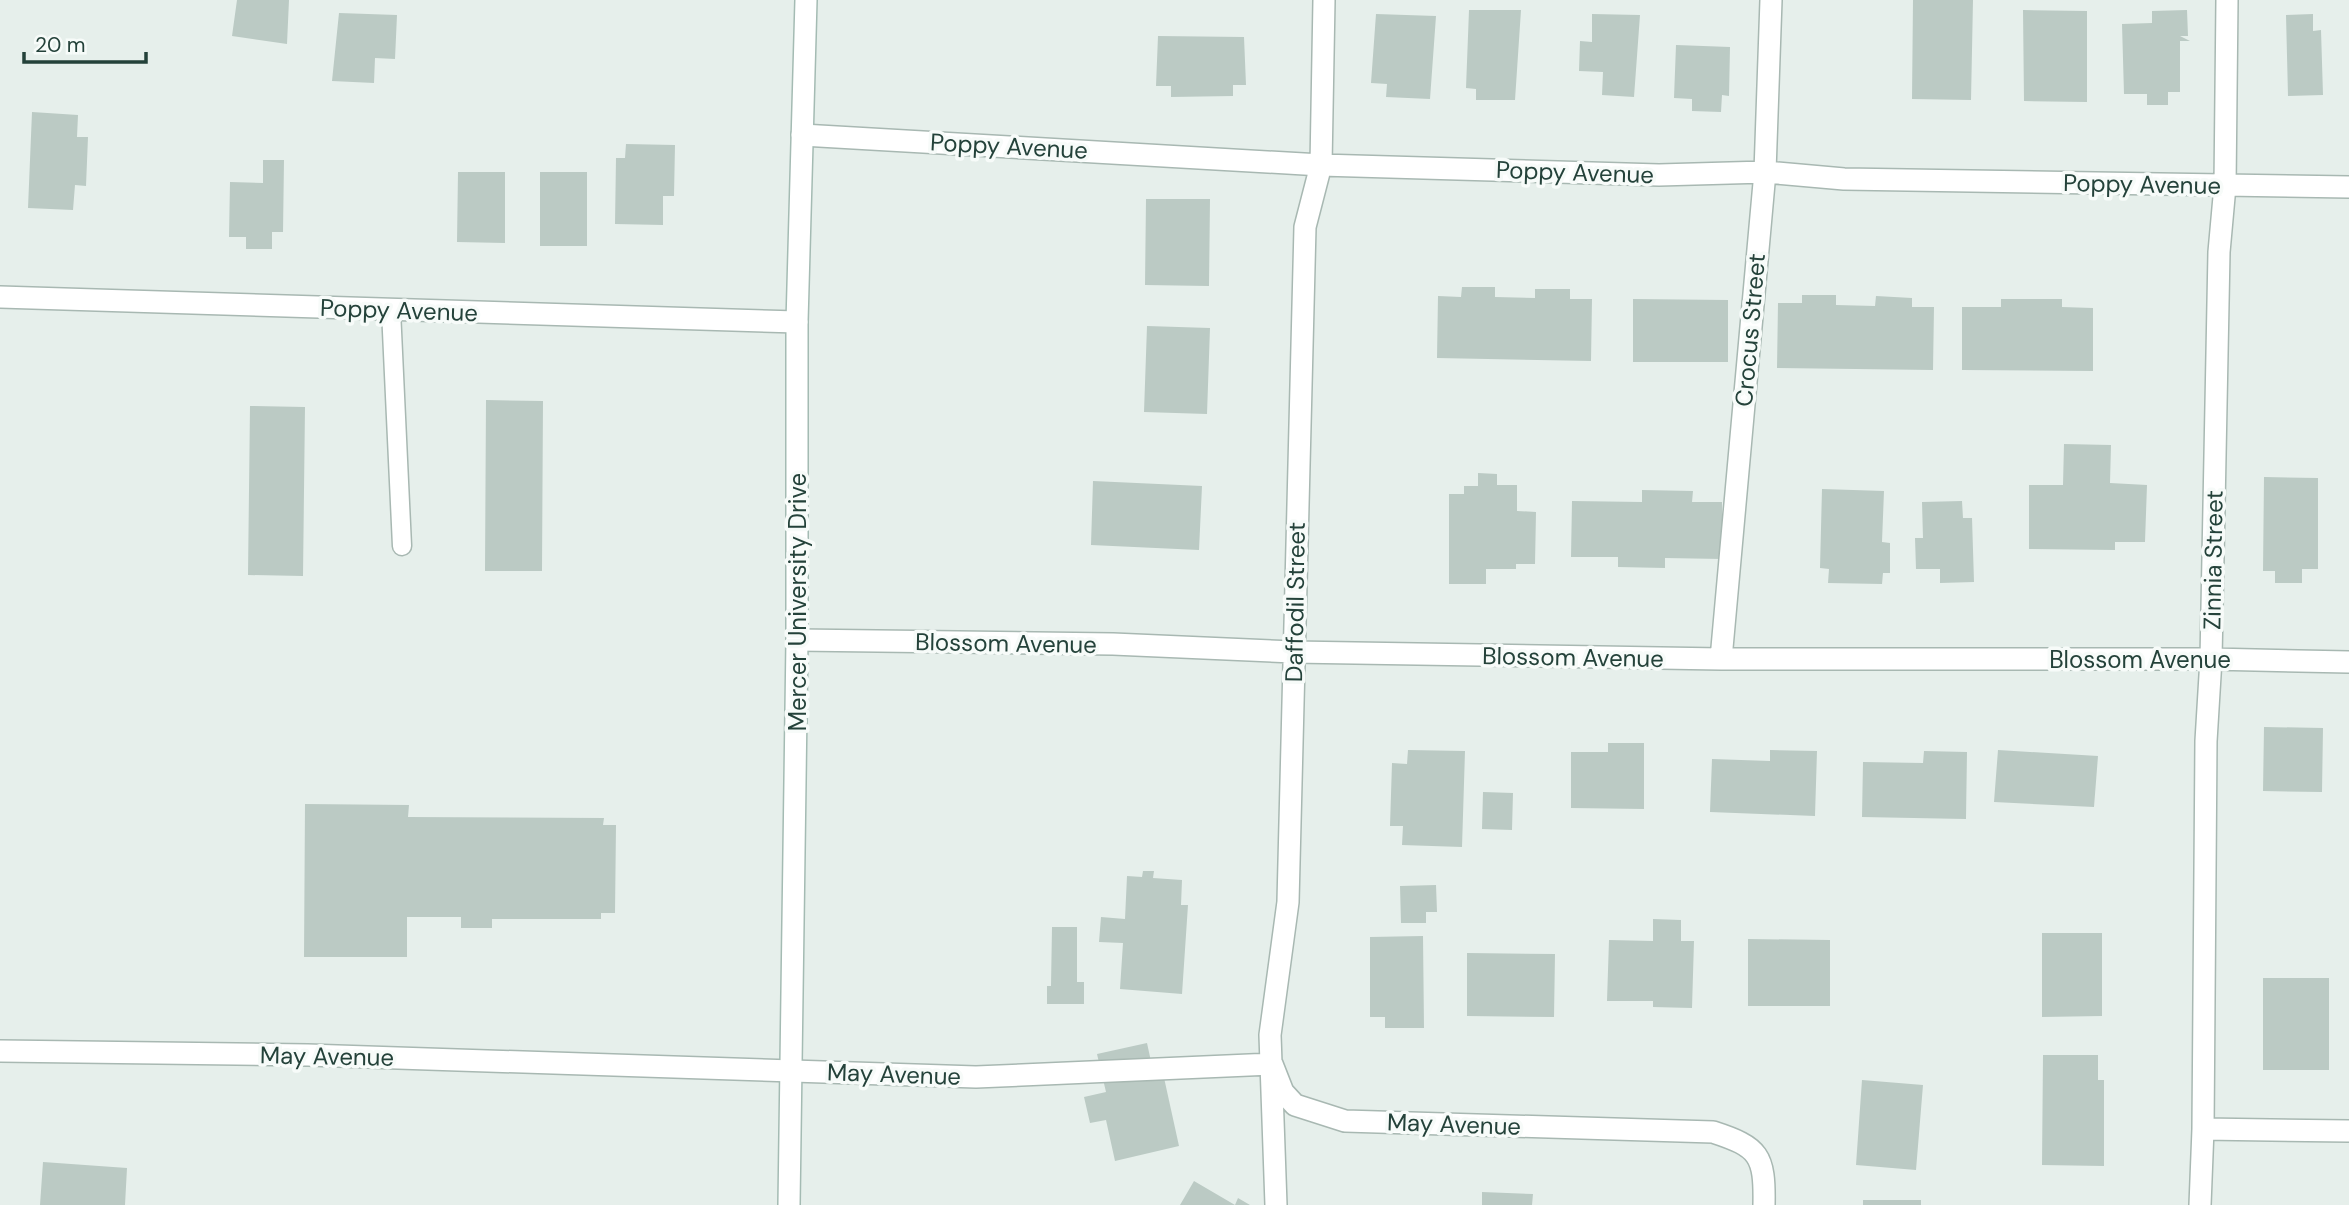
<svg xmlns="http://www.w3.org/2000/svg" width="2349" height="1205" font-family="'DM Sans',sans-serif">
<style>
.building{fill:#bbcac4}
.lines{fill:none;stroke-linecap:round;stroke-linejoin:round}
.lane-casing{stroke:#a8b8b2;stroke-width:21}
.street-casing{stroke:#a8b8b2;stroke-width:24}
.secondary-casing{stroke:#a4bbb3;stroke-width:24}
.lane{stroke:#fff;stroke-width:18}
.street{stroke:#fff;stroke-width:21}
.secondary{stroke:#fff;stroke-width:21}
.labels{text-anchor:middle;dominant-baseline:central;stroke-width:7;stroke-linejoin:round;paint-order:stroke}
.street-label{font-size:24px;fill:#24423a;stroke:#f7fbf9}
</style>
<rect width="100%" height="100%" fill="#e6efeb"/>
<path class="building" d="M 237,0 L 289,0 L 287,44 L 232,36 Z
M 1913,0 L 1973,0 L 1971,100 L 1912,99 Z
M 1469,10 L 1521,10 L 1515,100 L 1476,100 L 1476,89 L 1466,88 Z
M 2023,10 L 2087,11 L 2087,102 L 2024,101 Z
M 2187,10 L 2188,36 L 2180,36 L 2190,41 L 2180,41 L 2180,92 L 2168,92 L 2168,105 L 2147,105 L 2147,94 L 2124,94 L 2122,24 L 2152,23 L 2152,11 Z
M 339,13 L 397,15 L 395,59 L 375,58 L 374,83 L 332,81 Z
M 1376,14 L 1436,16 L 1430,99 L 1386,97 L 1387,84 L 1371,83 Z
M 1592,14 L 1640,15 L 1634,97 L 1602,95 L 1603,72 L 1579,71 L 1580,41 L 1592,42 Z
M 2313,14 L 2313,31 L 2321,30 L 2323,95 L 2288,96 L 2286,15 Z
M 1158,36 L 1244,37 L 1246,85 L 1233,85 L 1233,96 L 1171,97 L 1171,86 L 1156,86 Z
M 1676,45 L 1730,47 L 1729,96 L 1722,95 L 1721,112 L 1692,111 L 1692,99 L 1674,98 Z
M 32,112 L 78,115 L 77,137 L 88,137 L 86,186 L 75,185 L 73,210 L 28,208 Z
M 626,144 L 675,145 L 674,196 L 663,196 L 663,225 L 615,224 L 616,158 L 625,158 Z
M 263,160 L 284,160 L 283,232 L 272,232 L 272,249 L 246,249 L 246,237 L 229,237 L 230,182 L 263,183 Z
M 458,172 L 505,172 L 505,243 L 457,242 Z
M 540,172 L 587,172 L 587,246 L 540,246 Z
M 1146,199 L 1210,199 L 1209,286 L 1145,285 Z
M 1462,287 L 1495,287 L 1495,297 L 1535,298 L 1535,289 L 1570,289 L 1570,299 L 1592,299 L 1591,361 L 1437,358 L 1438,296 L 1461,297 Z
M 1802,295 L 1836,295 L 1836,305 L 1875,306 L 1876,296 L 1912,298 L 1912,307 L 1934,307 L 1933,370 L 1777,368 L 1778,303 L 1802,303 Z
M 1633,299 L 1728,300 L 1728,362 L 1633,362 Z
M 2001,299 L 2062,299 L 2062,307 L 2093,308 L 2093,371 L 1962,370 L 1962,307 L 2001,307 Z
M 1147,326 L 1210,328 L 1207,414 L 1144,412 Z
M 486,400 L 543,401 L 542,571 L 485,571 Z
M 250,406 L 305,407 L 303,576 L 248,575 Z
M 2064,444 L 2111,445 L 2110,483 L 2147,485 L 2145,542 L 2115,542 L 2115,550 L 2029,549 L 2029,485 L 2063,485 Z
M 1478,473 L 1497,474 L 1497,485 L 1517,485 L 1517,511 L 1536,512 L 1535,564 L 1516,564 L 1516,569 L 1486,569 L 1486,584 L 1449,584 L 1449,494 L 1464,494 L 1464,486 L 1478,486 Z
M 2264,477 L 2318,478 L 2318,569 L 2302,569 L 2302,583 L 2275,583 L 2275,571 L 2263,571 Z
M 1093,481 L 1202,486 L 1199,550 L 1091,545 Z
M 1822,489 L 1884,491 L 1882,542 L 1890,543 L 1890,573 L 1883,573 L 1882,584 L 1828,583 L 1829,569 L 1820,568 Z
M 1642,490 L 1693,491 L 1692,502 L 1722,502 L 1722,559 L 1665,558 L 1665,568 L 1618,567 L 1618,557 L 1571,557 L 1572,501 L 1642,502 Z
M 1962,501 L 1963,518 L 1972,518 L 1974,582 L 1940,583 L 1940,569 L 1916,569 L 1915,538 L 1923,538 L 1922,502 Z
M 2264,727 L 2323,728 L 2322,792 L 2263,791 Z
M 1608,743 L 1644,743 L 1644,809 L 1571,808 L 1571,752 L 1608,752 Z
M 1408,750 L 1465,751 L 1462,847 L 1402,845 L 1403,826 L 1390,826 L 1392,763 L 1407,764 Z
M 1770,750 L 1817,751 L 1815,816 L 1710,812 L 1712,759 L 1770,761 Z
M 1998,750 L 2098,756 L 2094,807 L 1994,802 Z
M 1924,751 L 1967,752 L 1966,819 L 1862,817 L 1863,762 L 1923,763 Z
M 1483,792 L 1513,793 L 1512,830 L 1482,829 Z
M 305,804 L 409,805 L 408,817 L 604,818 L 603,825 L 616,825 L 615,913 L 601,913 L 601,919 L 492,919 L 492,928 L 461,928 L 461,917 L 407,917 L 407,957 L 304,957 Z
M 1143,871 L 1154,871 L 1153,878 L 1182,880 L 1181,905 L 1188,905 L 1182,994 L 1120,989 L 1123,943 L 1099,942 L 1101,917 L 1125,919 L 1127,876 L 1142,877 Z
M 1436,885 L 1437,912 L 1426,912 L 1426,923 L 1401,923 L 1400,886 Z
M 1653,919 L 1681,920 L 1681,941 L 1694,941 L 1692,1008 L 1653,1007 L 1653,1001 L 1607,1001 L 1609,940 L 1653,941 Z
M 1052,927 L 1077,927 L 1077,982 L 1084,982 L 1084,1004 L 1047,1004 L 1047,986 L 1051,986 Z
M 2042,933 L 2102,933 L 2102,1016 L 2042,1017 Z
M 1423,936 L 1424,1028 L 1385,1028 L 1385,1017 L 1370,1017 L 1370,937 Z
M 1748,939 L 1830,940 L 1830,1006 L 1748,1006 Z
M 1467,953 L 1555,954 L 1554,1017 L 1467,1016 Z
M 2263,978 L 2329,978 L 2329,1070 L 2263,1070 Z
M 1147,1043 L 1152,1066 L 1161,1064 L 1179,1146 L 1115,1161 L 1106,1120 L 1090,1123 L 1084,1097 L 1106,1092 L 1097,1054 Z
M 2043,1055 L 2098,1055 L 2098,1080 L 2104,1080 L 2104,1166 L 2042,1165 Z
M 1862,1080 L 1923,1085 L 1916,1170 L 1856,1165 Z
M 43,1162 L 127,1168 L 125,1205 L 40,1205 Z
M 1194,1181 L 1235,1205 L 1238,1198 L 1250,1205 L 1180,1205 Z
M 1482,1192 L 1533,1194 L 1532,1205 L 1482,1205 Z
M 1863,1200 L 1921,1200 L 1921,1205 L 1863,1205 Z"/>
<g class="lines">
<defs>
<path id="lane" d="M 391,310 L 402,546"/>
<path id="street" d="M 802,135 L 1321,165 L 1659,175 L 1765,172 L 1844,179 L 2349,187
M 0,297 L 797,322
M 797,640 L 1113,644 L 1293,652 L 1721,659 L 2211,659 L 2349,662
M 1721,659 L 1765,172 L 1771,0
M 0,1051 L 308,1055 L 976,1077 L 1272,1064 L 1283,1092 L 1295,1105 L 1345,1121 L 1713,1132 C 1759,1147 1765,1155 1764,1205
M 2203,1129 L 2349,1131
M 1276,1205 L 1270,1035 L 1288,902 L 1305,227 L 1321,165 L 1324,0
M 2200,1205 L 2203,1129 L 2206,741 L 2211,659 L 2219,252 L 2225,186 L 2227,0"/>
<path id="secondary" d="M 789,1205 L 797,640 L 797,322 L 806,0"/>
</defs>
<use href="#lane" class="lane-casing"/>
<use href="#street" class="street-casing"/>
<use href="#secondary" class="secondary-casing"/>
<use href="#lane" class="lane"/>
<use href="#street" class="street"/>
<use href="#secondary" class="secondary"/>
</g>
<g class="labels">
<g class="street-label">
<text transform="translate(1009 146) rotate(3)">Poppy Avenue</text>
<text transform="translate(1575 172) rotate(2)">Poppy Avenue</text>
<text transform="translate(2142 184) rotate(1)">Poppy Avenue</text>
<text transform="translate(399 310) rotate(2)">Poppy Avenue</text>
<text transform="translate(1750 330) rotate(-85)">Crocus Street</text>
<text transform="translate(2213 560) rotate(-89)">Zinnia Street</text>
<text transform="translate(797 602) rotate(-90)">Mercer University Drive</text>
<text transform="translate(1295 602) rotate(-89)">Daffodil Street</text>
<text transform="translate(1006 643) rotate(1)">Blossom Avenue</text>
<text transform="translate(1573 657) rotate(1)">Blossom Avenue</text>
<text x="2140" y="659">Blossom Avenue</text>
<text transform="translate(327 1056) rotate(1)">May Avenue</text>
<text transform="translate(894 1074) rotate(2)">May Avenue</text>
<text transform="translate(1454 1124) rotate(2)">May Avenue</text>
</g>
</g>
<path d="M24 52v10h122v-10" fill="none" stroke="#24423a" stroke-width="3.5"/>
<text x="35" y="52" font-size="21" fill="#24423a" stroke="#f7fbf9" stroke-width="5" paint-order="stroke">20 m</text>
</svg>
